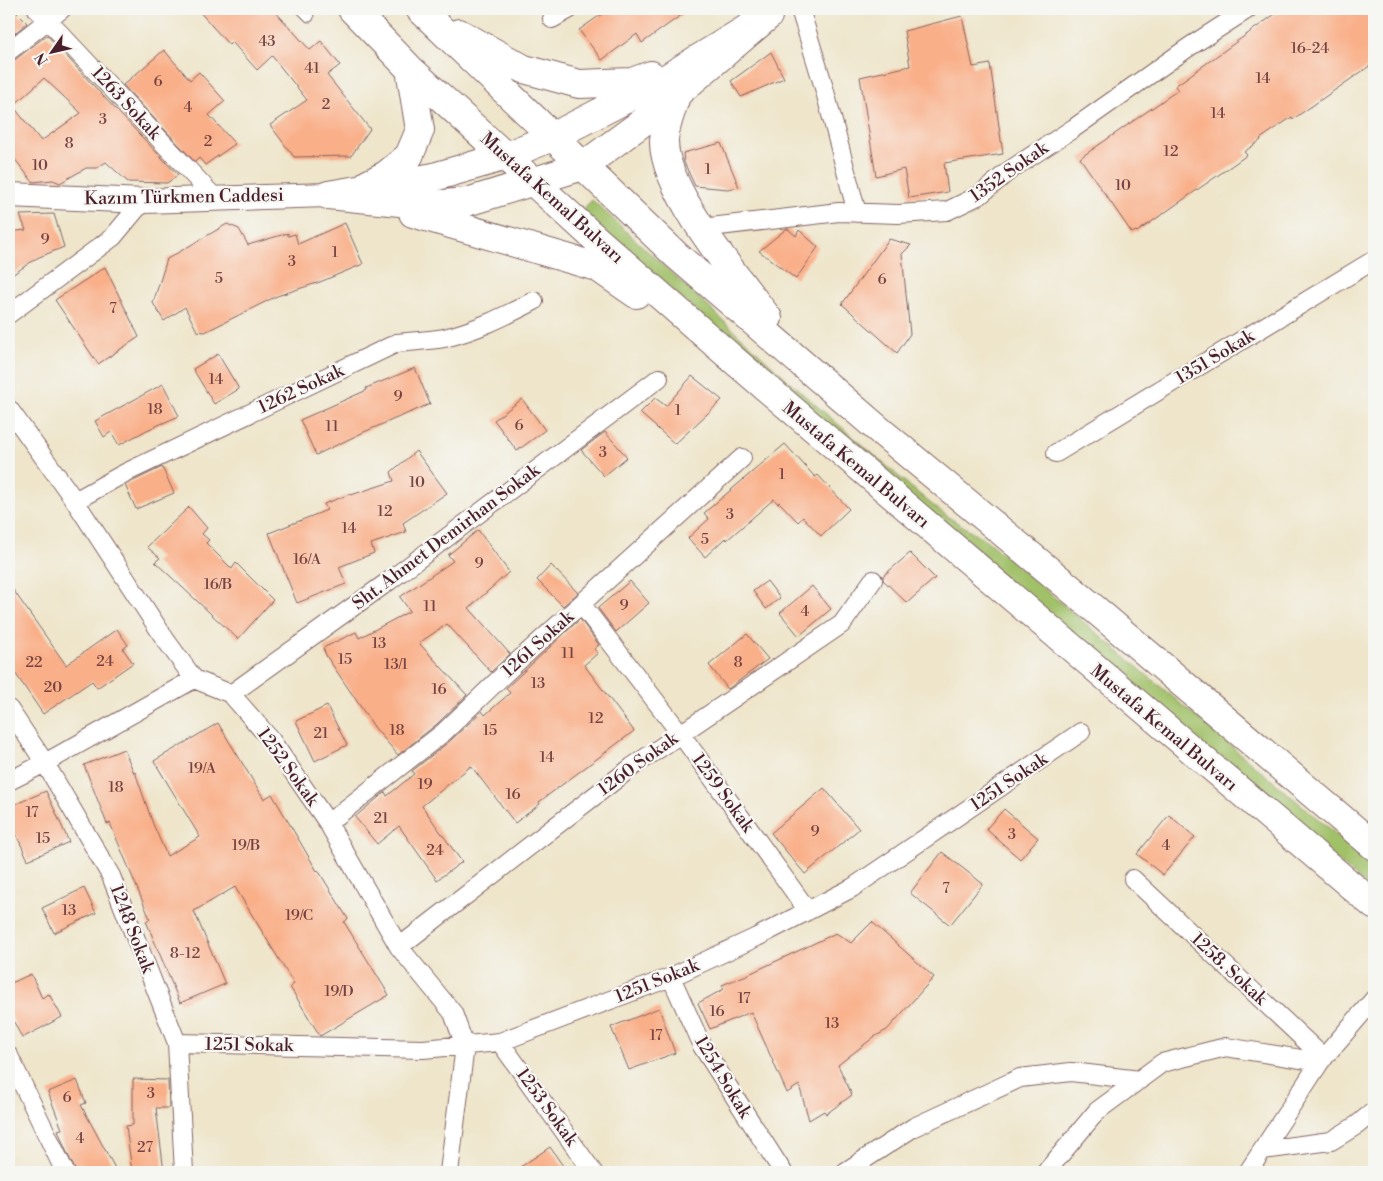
<svg xmlns="http://www.w3.org/2000/svg" width="1383" height="1181" font-family="'Libre Bodoni',serif">
<style>
.green{fill:#a1c169;stroke:#76704a}
.building{fill:#f9af88;fill-rule:evenodd}
.lines{fill:none;stroke-linecap:round;stroke-linejoin:round}
.service-casing{stroke:#836463;stroke-width:11}
.minor-casing{stroke:#836463;stroke-width:20}
.secondary-casing{stroke:#836463;stroke-width:26}
.trunk-casing{stroke:#836463;stroke-width:30}
.service{stroke:#fff;stroke-width:9}
.minor{stroke:#fff;stroke-width:18}
.secondary{stroke:#fff;stroke-width:24}
.trunk{stroke:#fff;stroke-width:28}
.labels{text-anchor:middle;dominant-baseline:central;stroke-width:4.5;stroke-linejoin:round;paint-order:stroke}
.number-label{font-size:15px;fill:#764342}
.street-label{font-size:18px;fill:#4a1f2b;stroke:#f6f6f2}
</style>
<rect width="100%" height="100%" fill="#f6f6f2"/>
<filter id="ink" filterUnits="userSpaceOnUse"><feTurbulence type="fractalNoise" baseFrequency=".02" numOctaves="2"/><feDisplacementMap in="SourceGraphic" scale="10" xChannelSelector="R" yChannelSelector="G"/><feConvolveMatrix kernelMatrix="1 2 1 2 8 2 1 2 1" color-interpolation-filters="sRGB"/></filter>
<filter id="wash" filterUnits="userSpaceOnUse"><feTurbulence type="fractalNoise" baseFrequency=".0096" numOctaves="4" result="noise"/><feDisplacementMap in="SourceGraphic" scale="20" xChannelSelector="R" yChannelSelector="G"/><feGaussianBlur stdDeviation="1.12" result="paint"/><feColorMatrix in="noise" values="0 0 0 0 0 0 0 0 0 0 0 0 0 0 0 0 0 1.4 0 .05"/><feComposite in="paint" operator="in"/></filter>
<g filter="url(#wash)">
<rect width="100%" height="100%" fill="#eee5ca"/>
<path class="green" d="M 592,200 L 803,394 L 926,500 L 948,517 L 986,540 L 1374,866 L 1374,892 L 1015,588 L 581,211 Z"/>
<g id="blocks">
<path class="building" d="M 9,9 L 13,9 L 27,23 L 9,38 Z
M 197,9 L 273,9 L 310,50 L 321,41 L 340,65 L 327,75 L 370,129 L 351,156 L 294,157 L 270,125 L 307,100 L 272,56 L 257,70 L 232,42 L 229,45 Z
M 609,9 L 690,9 L 642,43 L 637,34 L 602,60 L 579,30 Z
M 1282,9 L 1366,9 L 1374,21 L 1374,63 L 1293,119 L 1292,117 L 1260,139 L 1261,140 L 1244,152 L 1247,155 L 1137,232 L 1136,231 L 1132,233 L 1080,158 L 1178,90 L 1175,86 Z
M 962,16 L 973,67 L 990,64 L 1003,154 L 944,163 L 948,192 L 909,198 L 904,169 L 876,176 L 860,77 L 910,66 L 904,31 Z
M 47,35 L 103,96 L 178,175 L 167,183 L 128,182 L 106,162 L 97,168 L 86,168 L 60,183 L 53,180 L 33,182 L 9,152 L 9,61 L 16,59 ZM 44,78 L 81,113 L 41,141 L 13,106 Z
M 164,50 L 190,80 L 199,72 L 225,101 L 209,115 L 235,144 L 205,165 L 199,158 L 195,162 L 123,85 Z
M 771,52 L 784,78 L 741,97 L 731,81 Z
M 721,143 L 739,187 L 728,189 L 695,186 L 684,162 L 683,153 Z
M 54,214 L 64,247 L 37,258 L 9,277 L 9,232 L 26,230 L 20,215 Z
M 345,223 L 363,264 L 320,282 L 277,296 L 205,332 L 197,331 L 185,307 L 164,321 L 153,303 L 167,259 L 227,224 L 239,229 L 248,245 L 288,233 L 288,236 L 295,234 L 298,244 Z
M 786,229 L 788,229 L 796,236 L 799,230 L 818,247 L 796,279 L 759,251 Z
M 889,239 L 911,245 L 902,254 L 910,334 L 897,353 L 842,304 Z
M 105,267 L 139,337 L 98,364 L 55,300 Z
M 218,354 L 239,389 L 214,404 L 193,369 Z
M 415,368 L 430,404 L 364,432 L 316,455 L 300,420 L 367,390 L 366,388 Z
M 692,376 L 722,400 L 675,444 L 640,413 L 655,398 L 666,406 Z
M 163,384 L 179,416 L 147,430 L 119,445 L 111,432 L 104,437 L 95,421 Z
M 522,399 L 545,430 L 517,451 L 494,420 Z
M 605,432 L 627,457 L 604,476 L 581,450 Z
M 785,444 L 815,477 L 818,475 L 849,509 L 821,536 L 803,517 L 798,522 L 779,502 L 778,504 L 774,499 L 727,540 L 725,538 L 705,557 L 688,538 L 709,519 L 704,513 Z
M 416,451 L 447,493 L 403,523 L 406,532 L 371,544 L 374,553 L 339,567 L 346,584 L 297,603 L 269,533 L 327,510 L 324,504 L 350,494 L 351,495 L 394,481 L 391,472 Z
M 162,467 L 174,493 L 136,509 L 125,485 Z
M 189,507 L 207,528 L 202,534 L 209,540 L 206,543 L 232,569 L 236,563 L 273,600 L 238,639 L 155,562 L 160,558 L 147,547 Z
M 478,530 L 509,572 L 469,608 L 510,654 L 491,672 L 447,624 L 419,643 L 467,695 L 437,724 L 398,755 L 375,728 L 327,657 L 323,648 L 356,632 L 359,638 L 410,611 L 400,597 L 453,561 L 448,555 Z
M 910,553 L 935,578 L 907,603 L 883,580 L 883,576 Z
M 551,565 L 578,593 L 563,606 L 537,580 Z
M 630,581 L 649,603 L 616,632 L 598,608 Z
M 767,581 L 780,598 L 766,609 L 753,591 Z
M 9,584 L 66,665 L 117,629 L 128,645 L 123,649 L 133,663 L 97,688 L 92,681 L 43,714 L 9,664 Z
M 812,586 L 831,609 L 799,636 L 780,613 Z
M 580,619 L 599,645 L 594,649 L 598,653 L 584,665 L 634,731 L 539,802 L 540,804 L 515,823 L 471,766 L 422,806 L 462,862 L 437,880 L 399,826 L 377,844 L 355,817 L 385,792 L 387,796 L 414,774 L 412,771 L 451,740 L 482,711 L 485,715 L 510,693 L 506,688 Z
M 747,634 L 768,659 L 728,689 L 709,665 Z
M 327,706 L 347,745 L 315,761 L 296,721 Z
M 218,723 L 264,799 L 272,794 L 317,871 L 318,870 L 348,919 L 344,922 L 389,995 L 320,1036 L 290,987 L 294,984 L 235,887 L 194,911 L 225,984 L 180,1003 L 146,921 L 150,919 L 110,823 L 107,824 L 84,765 L 124,749 L 134,773 L 135,772 L 153,824 L 167,856 L 200,837 L 154,761 Z
M 824,788 L 859,829 L 805,874 L 771,833 Z
M 46,791 L 69,842 L 28,860 L 16,834 L 9,839 L 9,807 Z
M 1004,809 L 1038,838 L 1020,859 L 986,829 Z
M 1169,815 L 1195,837 L 1163,875 L 1137,854 Z
M 942,852 L 983,884 L 950,925 L 910,893 Z
M 84,888 L 96,913 L 54,933 L 42,908 Z
M 872,922 L 934,977 L 887,1030 L 874,1037 L 838,1065 L 852,1095 L 826,1114 L 824,1111 L 809,1120 L 799,1085 L 787,1093 L 751,1012 L 710,1029 L 698,1003 L 724,989 L 722,985 L 749,974 L 836,933 L 851,943 Z
M 31,974 L 42,998 L 49,994 L 62,1017 L 22,1038 L 9,1012 L 9,984 Z
M 659,1008 L 675,1053 L 629,1070 L 611,1027 Z
M 133,1079 L 168,1080 L 169,1108 L 156,1108 L 164,1172 L 132,1172 L 126,1126 L 133,1125 Z
M 77,1080 L 86,1103 L 81,1105 L 117,1172 L 76,1172 L 64,1146 L 58,1130 L 62,1129 L 48,1092 Z
M 550,1147 L 567,1172 L 513,1172 Z"/>
</g>
</g>
<g filter="url(#ink)">
<use href="#blocks" fill-opacity="0" stroke="#836463" stroke-width="1"/>
<g class="lines">
<defs>
<path id="service" d="M 301,9 L 309,17"/>
<path id="minor" d="M 37,9 L 215,198
M 800,9 L 823,84 L 857,213
M 552,19 L 570,9
M 9,51 L 62,9
M 702,228 L 839,212 L 898,214 L 947,211 L 980,195 L 1010,170 L 1074,128 L 1189,47 L 1248,9
M 9,314 L 113,237 L 143,201
M 9,409 L 75,501 L 165,639 L 194,679 L 231,694 L 271,740 L 328,823 L 399,947 L 453,1013 L 465,1046 L 449,1172
M 1056,453 L 1374,260
M 75,501 L 123,474 L 397,343 C 412,341 429,341 444,338 C 475,331 505,316 534,301
M 582,605 L 680,733 L 808,911
M 231,694 L 389,581 L 659,378
M 9,709 L 45,763 L 111,876 L 177,1043 L 184,1172
M 9,781 L 45,763 L 194,679
M 328,823 L 444,732 L 517,662 L 742,458
M 1133,879 L 1324,1058
M 399,947 L 632,767 L 842,624 L 873,580
M 671,977 L 702,1046 L 783,1172
M 500,1042 L 593,1172
M 177,1043 L 423,1049 L 500,1042 L 671,977 L 757,937 L 852,888 L 1081,732
M 9,1056 L 65,1172
M 1263,1150 L 1331,1141 L 1357,1125 L 1374,1111
M 845,1172 L 914,1127 L 1020,1078 L 1071,1072 L 1140,1080
M 1046,1172 L 1097,1111 L 1162,1063 L 1226,1047 L 1320,1062
M 1248,1172 L 1320,1062 L 1374,999"/>
<path id="secondary" d="M 9,195 L 143,201 L 328,195"/>
<path id="trunk" d="M 352,9 L 410,69 L 588,232 L 735,361 L 1374,905
M 420,9 L 676,255 L 878,429 L 1077,594 L 1374,846
M 768,16 L 647,119 L 583,166 L 467,202 L 431,205 L 328,195 L 434,177 L 506,156 L 552,137 L 667,78 Z
M 459,33 L 524,69 L 579,84 L 632,82 L 651,75
M 677,93 C 673,106 664,129 664,141 C 663,190 738,279 768,318
M 368,184 L 386,175 L 409,156 L 420,130 L 410,69
M 413,213 L 597,267 L 636,294"/>
</defs>
<use href="#service" class="service-casing"/>
<use href="#minor" class="minor-casing"/>
<use href="#secondary" class="secondary-casing"/>
<use href="#trunk" class="trunk-casing"/>
<use href="#service" class="service"/>
<use href="#minor" class="minor"/>
<use href="#secondary" class="secondary"/>
<use href="#trunk" class="trunk"/>
</g>
</g>
<g class="labels">
<g class="number-label">
<text x="267" y="41">43</text>
<text x="1310" y="48">16-24</text>
<text x="312" y="68">41</text>
<text x="1263" y="78">14</text>
<text x="158" y="81">6</text>
<text x="326" y="104">2</text>
<text x="188" y="107">4</text>
<text x="1218" y="113">14</text>
<text x="103" y="119">3</text>
<text x="208" y="141">2</text>
<text x="69" y="143">8</text>
<text x="1171" y="151">12</text>
<text x="40" y="165">10</text>
<text x="708" y="169">1</text>
<text x="1123" y="185">10</text>
<text x="45" y="239">9</text>
<text x="335" y="252">1</text>
<text x="292" y="261">3</text>
<text x="219" y="278">5</text>
<text x="882" y="279">6</text>
<text x="113" y="308">7</text>
<text x="216" y="379">14</text>
<text x="398" y="396">9</text>
<text x="155" y="409">18</text>
<text x="678" y="410">1</text>
<text x="519" y="425">6</text>
<text x="332" y="426">11</text>
<text x="603" y="452">3</text>
<text x="782" y="474">1</text>
<text x="417" y="482">10</text>
<text x="385" y="511">12</text>
<text x="730" y="514">3</text>
<text x="349" y="528">14</text>
<text x="705" y="539">5</text>
<text x="307" y="559">16/A</text>
<text x="479" y="563">9</text>
<text x="218" y="584">16/B</text>
<text x="624" y="605">9</text>
<text x="430" y="606">11</text>
<text x="805" y="611">4</text>
<text x="379" y="643">13</text>
<text x="568" y="653">11</text>
<text x="345" y="659">15</text>
<text x="105" y="661">24</text>
<text x="34" y="662">22</text>
<text x="738" y="662">8</text>
<text x="396" y="664">13/1</text>
<text x="538" y="683">13</text>
<text x="53" y="687">20</text>
<text x="439" y="689">16</text>
<text x="596" y="718">12</text>
<text x="397" y="730">18</text>
<text x="490" y="730">15</text>
<text x="321" y="733">21</text>
<text x="547" y="757">14</text>
<text x="202" y="768">19/A</text>
<text x="425" y="784">19</text>
<text x="116" y="787">18</text>
<text x="513" y="794">16</text>
<text x="32" y="812">17</text>
<text x="381" y="818">21</text>
<text x="815" y="831">9</text>
<text x="1012" y="834">3</text>
<text x="43" y="838">15</text>
<text x="246" y="845">19/B</text>
<text x="1166" y="845">4</text>
<text x="435" y="850">24</text>
<text x="946" y="888">7</text>
<text x="69" y="910">13</text>
<text x="299" y="915">19/C</text>
<text x="185" y="953">8-12</text>
<text x="339" y="991">19/D</text>
<text x="744" y="998">17</text>
<text x="717" y="1011">16</text>
<text x="832" y="1023">13</text>
<text x="656" y="1035">17</text>
<text x="151" y="1093">3</text>
<text x="67" y="1097">6</text>
<text x="80" y="1138">4</text>
<text x="145" y="1147">27</text>
</g>
<g class="street-label">
<text transform="translate(126 103) rotate(47)">1263 Sokak</text>
<text transform="translate(1009 172) rotate(-35)">1352 Sokak</text>
<text transform="translate(184 197) rotate(-1)">Kazım Türkmen Caddesi</text>
<text transform="translate(552 198) rotate(42)">Mustafa Kemal Bulvarı</text>
<text transform="translate(1215 357) rotate(-31)">1351 Sokak</text>
<text transform="translate(301 389) rotate(-25)">1262 Sokak</text>
<text transform="translate(856 465) rotate(40)">Mustafa Kemal Bulvarı</text>
<text transform="translate(446 537) rotate(-37)">Sht. Ahmet Demirhan Sokak</text>
<text transform="translate(538 644) rotate(-42)">1261 Sokak</text>
<text transform="translate(1164 728) rotate(40)">Mustafa Kemal Bulvarı</text>
<text transform="translate(638 764) rotate(-36)">1260 Sokak</text>
<text transform="translate(288 767) rotate(54)">1252 Sokak</text>
<text transform="translate(1009 782) rotate(-34)">1251 Sokak</text>
<text transform="translate(723 793) rotate(54)">1259 Sokak</text>
<text transform="translate(132 929) rotate(69)">1248 Sokak</text>
<text transform="translate(1229 969) rotate(43)">1258. Sokak</text>
<text transform="translate(657 981) rotate(-22)">1251 Sokak</text>
<text transform="translate(249 1045) rotate(1)">1251 Sokak</text>
<text transform="translate(723 1077) rotate(59)">1254 Sokak</text>
<text transform="translate(547 1107) rotate(54)">1253 Sokak</text>
</g>
</g>
<rect width="1383" height="1181" fill="none" stroke="#f6f6f2" stroke-width="30"/>
<g transform="translate(52 52) rotate(236)" stroke="#f6f6f2" stroke-width="4" paint-order="stroke">
<path d="M0-4L9 19L0 12L-9 19Z" fill="#4a1f2b"/>
<text y="-8" font-size="14" font-weight="bold" text-anchor="middle" fill="#4a1f2b">N</text>
</g>
</svg>
